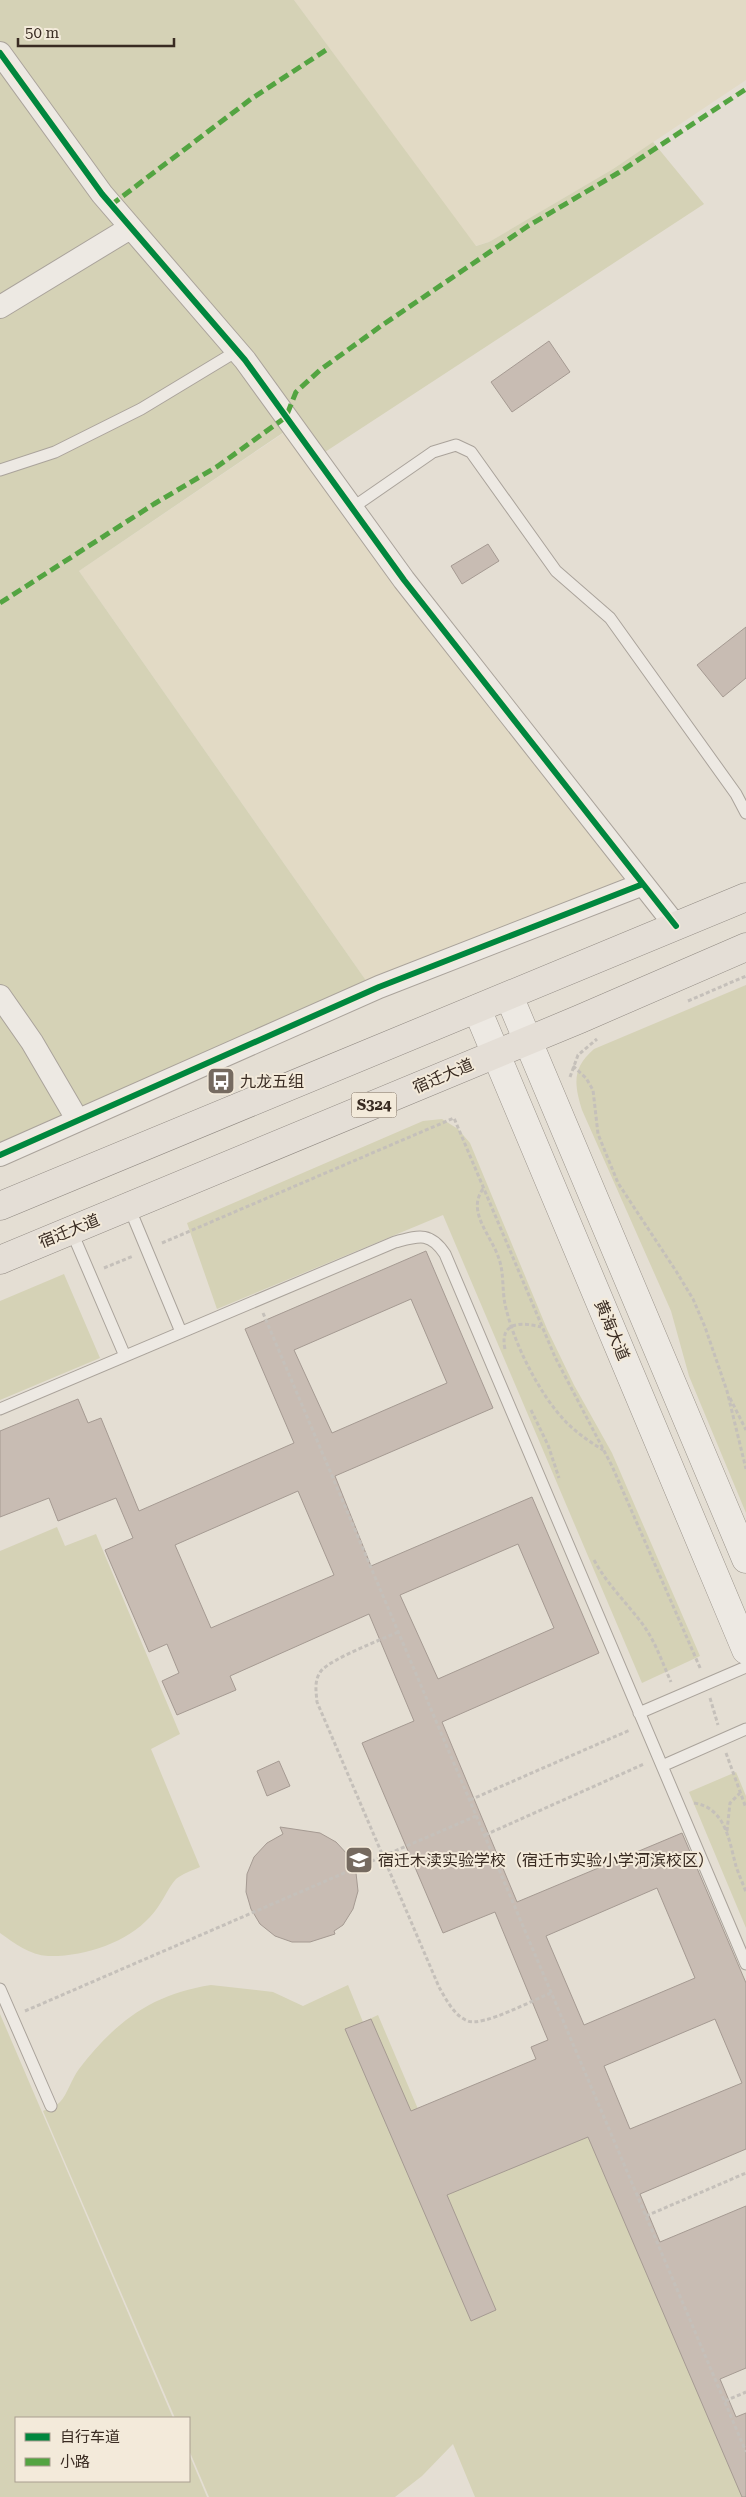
<svg xmlns="http://www.w3.org/2000/svg" width="746" height="2497" font-family="'Roboto Serif','Noto Sans SC',serif">
<style>
.farmland{fill:#e2dac5}
.green{fill:#d5d2b6}
.building{fill:#c8bcb3;stroke:#a59a92;fill-rule:evenodd}
.lines{fill:none;stroke-linecap:round;stroke-linejoin:round}
.lane-casing{stroke:#aaa39b;stroke-width:13}
.street-casing{stroke:#aaa39b;stroke-width:24}
.secondary-casing{stroke:#9a938a;stroke-width:29}
.primary-casing{stroke:#908982;stroke-width:29}
.path{stroke:#c5c0ba;stroke-width:3;stroke-dasharray:4 2.5;stroke-linecap:butt}
.lane{stroke:#ede9e3;stroke-width:11}
.street{stroke:#ede9e3;stroke-width:22}
.secondary{stroke:#ede9e3;stroke-width:28}
.primary{stroke:#e4ded6;stroke-width:28}
.quiet{stroke:#53a441;stroke-width:5;stroke-dasharray:10 5;stroke-linecap:butt}
.cycleway-casing{stroke:#f3eada;stroke-width:9}
.cycleway{stroke:#00873e;stroke-width:6}
.labels{text-anchor:middle;dominant-baseline:central;stroke-width:4;stroke-linejoin:round;paint-order:stroke}
.shield{fill:#f3eada;stroke:#716459;stroke-width:1}
.shield-label{font-size:15px;font-weight:bold;fill:#392b22}
.street-label{font-size:16px;fill:#392b22;stroke:#f3eada}
.poi-label{font-size:16px;fill:#392b22;stroke:#f3eada;text-anchor:start}
</style>
<rect width="100%" height="100%" fill="#e4ded3"/>
<path class="farmland" d="M 294,0 L 746,0 L 746,80 L 613,169 L 489,242 L 475,246 Z
M 285,432 L 625,878 L 367,982 L 79,571 Z"/>
<path class="green" d="M 0,0 L 294,0 L 476,246 L 489,242 L 613,169 L 653,142 L 704,204 L 325,452 L 284,432 L 79,571 L 367,982 L 0,1145 Z
M 746,985 L 746,1513 L 689,1376 L 671,1311 L 582,1110 C 574,1084 572,1068 594,1049 Z
M 442,1119 L 458,1129 L 470,1143 L 547,1329 L 574,1385 L 612,1453 L 700,1656 L 642,1683 L 443,1215 L 217,1309 L 187,1223 L 423,1121 Z
M 64,1274 L 100,1358 L 0,1400 L 0,1301 Z
M 57,1527 L 65,1546 L 96,1534 L 180,1734 L 151,1749 L 200,1867 C 193,1870 182,1874 176,1879 C 167,1889 161,1906 150,1917 C 126,1943 84,1957 48,1956 C 30,1955 14,1943 0,1933 L 0,1551 Z
M 736,1772 L 746,1796 L 746,1928 L 689,1792 Z
M 211,1985 L 273,1992 L 303,2006 L 348,1985 L 363,2022 L 378,2015 L 418,2109 L 536,2059 L 548,2040 L 746,2497 L 475,2497 L 453,2444 L 422,2476 L 395,2497 L 209,2497 L 189,2450 L 189,2418 L 175,2418 L 43,2111 C 48,2108 56,2106 60,2102 C 67,2095 72,2078 79,2069 C 115,2022 152,1994 211,1985 Z
M 0,2014 L 173,2418 L 16,2418 L 16,2481 L 189,2481 L 189,2454 L 207,2497 L 0,2497 Z"/>
<path class="building" d="M 549,341 L 570,372 L 512,412 L 491,382 Z
M 488,544 L 499,561 L 462,584 L 451,566 Z
M 746,627 L 746,678 L 723,697 L 697,665 Z
M 426,1251 L 493,1408 L 335,1476 L 371,1566 L 532,1497 L 599,1653 L 442,1722 L 517,1902 L 682,1833 L 746,1983 L 746,2149 L 640,2194 L 660,2242 L 746,2206 L 746,2368 L 720,2379 L 736,2417 L 746,2413 L 746,2497 L 742,2497 L 588,2137 L 447,2195 L 496,2310 L 471,2321 L 345,2029 L 371,2019 L 411,2111 L 536,2059 L 531,2047 L 548,2040 L 495,1912 L 443,1933 L 362,1743 L 414,1721 L 369,1614 L 230,1676 L 236,1690 L 177,1715 L 162,1681 L 179,1673 L 167,1644 L 149,1652 L 105,1550 L 133,1538 L 116,1498 L 58,1521 L 49,1498 L 0,1517 L 0,1431 L 78,1399 L 88,1423 L 101,1418 L 139,1511 L 294,1443 L 245,1329 ZM 411,1299 L 447,1383 L 332,1433 L 294,1350 ZM 298,1491 L 334,1575 L 211,1628 L 175,1545 ZM 518,1544 L 554,1628 L 438,1679 L 400,1595 ZM 657,1888 L 695,1978 L 584,2025 L 546,1936 ZM 715,2019 L 742,2083 L 630,2129 L 604,2066 Z
M 279,1761 L 290,1786 L 267,1796 L 257,1771 Z
M 280,1827 L 320,1833 L 336,1842 L 349,1856 L 356,1873 L 358,1891 L 353,1909 L 343,1925 L 334,1931 L 335,1934 L 310,1942 L 292,1942 L 275,1936 L 260,1924 L 251,1909 L 246,1892 L 247,1874 L 254,1857 L 267,1843 L 283,1834 Z"/>
<g class="lines">
<defs>
<path id="lane" d="M 0,470 L 55,452 L 141,409 L 237,351
M 352,508 L 433,452 L 456,445 L 471,452 L 556,571 L 610,618 L 736,794 L 746,813
M 129,1207 L 181,1332
M 71,1230 L 125,1356
M 0,1409 L 395,1242 C 418,1236 430,1231 445,1254 L 746,1964
M 639,1713 L 746,1667
M 662,1766 L 746,1729
M 0,1989 L 51,2106"/>
<path id="street" d="M 0,53 L 102,194 L 245,360 L 404,580 L 676,926
M 0,307 L 130,228
M 0,996 L 32,1042 L 77,1119
M 0,1155 L 379,987 L 643,884"/>
<path id="secondary" d="M 509,996 L 746,1559
M 477,1009 L 746,1650"/>
<path id="primary" d="M 0,1206 L 746,897
M 0,1260 L 580,1019 L 746,947"/>
</defs>
<use href="#lane" class="lane-casing"/>
<use href="#street" class="street-casing"/>
<use href="#secondary" class="secondary-casing"/>
<use href="#primary" class="primary-casing"/>
<path class="path" d="M 688,1001 L 746,976
M 573,1066 L 586,1078 L 593,1090 L 598,1134 L 618,1183 L 676,1271 L 693,1299 L 705,1327 L 727,1391 L 746,1469
M 570,1077 L 578,1055 L 597,1039
M 483,1189 C 466,1212 492,1236 499,1259 C 504,1273 502,1289 505,1304 C 513,1342 539,1394 566,1422 C 577,1433 590,1442 603,1450
M 162,1243 L 454,1118 L 555,1357 L 612,1466 L 701,1670
M 104,1268 L 133,1256
M 263,1313 L 746,2452
M 505,1349 C 499,1321 522,1322 541,1327
M 730,1398 L 746,1430
M 531,1410 L 548,1445 L 559,1478
M 594,1560 C 607,1584 625,1601 641,1622 C 655,1640 662,1662 671,1682
M 398,1632 C 381,1640 332,1658 321,1671 C 314,1680 316,1691 317,1702 L 439,1987 C 446,1999 454,2016 468,2021 C 483,2027 535,1999 551,1993
M 710,1698 L 718,1725
M 726,1753 L 746,1808
M 470,1800 L 630,1730
M 694,1803 C 726,1808 729,1841 736,1866 C 739,1875 743,1884 746,1892
M 727,1831 L 730,1803 L 740,1793
M 485,1835 L 644,1764
M 25,2011 L 476,1816
M 646,2216 L 746,2173
M 725,2401 L 746,2392"/>
<use href="#lane" class="lane"/>
<use href="#street" class="street"/>
<use href="#secondary" class="secondary"/>
<use href="#primary" class="primary"/>
<path class="quiet" d="M 111,205 L 251,99 L 326,50
M 0,603 L 154,504 L 218,466 L 286,417 L 296,392 L 320,370 L 381,326 L 528,226 L 618,173 L 746,89"/>
<defs>
<path id="cycleway" d="M 0,53 L 102,194 L 245,360 L 404,580 L 676,926
M 0,1155 L 379,987 L 643,884"/>
</defs>
<use href="#cycleway" class="cycleway-casing"/>
<use href="#cycleway" class="cycleway"/>
</g>
<defs>
<symbol id="bus-square" viewBox="-11 -11 22 22"><rect x="-9" y="-9" width="18" height="18" rx="4" fill="#756a60" stroke="#f3eada"/><path d="M-5-6H5V4H4V6H2V4H-2V6H-4V4H-5ZM-3.5-4V0h7V-4ZM-3.5 1.2v1.5H-2V1.2ZM2 1.2v1.5H3.5V1.2Z" fill="#fff"/></symbol>
<symbol id="school-square" viewBox="-11 -11 22 22"><rect x="-9" y="-9" width="18" height="18" rx="4" fill="#756a60" stroke="#f3eada"/><path d="M0-5L7-2L0 1L-7-2ZM-4 1L0 2.5L4 1V4Q0 6-4 4Z" fill="#fff"/></symbol>
</defs>
<g fill-rule="evenodd">
<use href="#bus-square" x="205" y="1065" width="32" height="32"/>
<use href="#school-square" x="343" y="1844" width="32" height="32"/>
</g>
<g class="labels">
<rect class="shield" x="351.5" y="1092.5" width="45" height="25" rx="4"/>
<g class="shield-label">
<text x="374" y="1105">S324</text>
</g>
<g class="street-label">
<text transform="translate(443 1076) rotate(-23)">宿迁大道</text>
<text transform="translate(69 1231) rotate(-22)">宿迁大道</text>
<text transform="translate(612 1330) rotate(67)">黄海大道</text>
</g>
<g class="poi-label">
<text x="240" y="1081">九龙五组</text>
<text x="378" y="1860">宿迁木渎实验学校（宿迁市实验小学河滨校区）</text>
</g>
</g>
<rect x="15" y="2417" width="175" height="65" fill="#f3eada" stroke="#a99e90"/>
<rect x="25" y="2433" width="25" height="8" fill="#00873e" stroke="#a99e90"/>
<text x="60" y="2442" font-size="15" fill="#392b22">自行车道</text>
<rect x="25" y="2458" width="25" height="8" fill="#53a441" stroke="#a99e90"/>
<text x="60" y="2467" font-size="15" fill="#392b22">小路</text>
<path d="M18 38v8h156v-8" fill="none" stroke="#392b22" stroke-width="2.5"/>
<text x="25" y="38" font-size="15" fill="#392b22" stroke="#f3eada" stroke-width="4" paint-order="stroke">50 m</text>
</svg>
